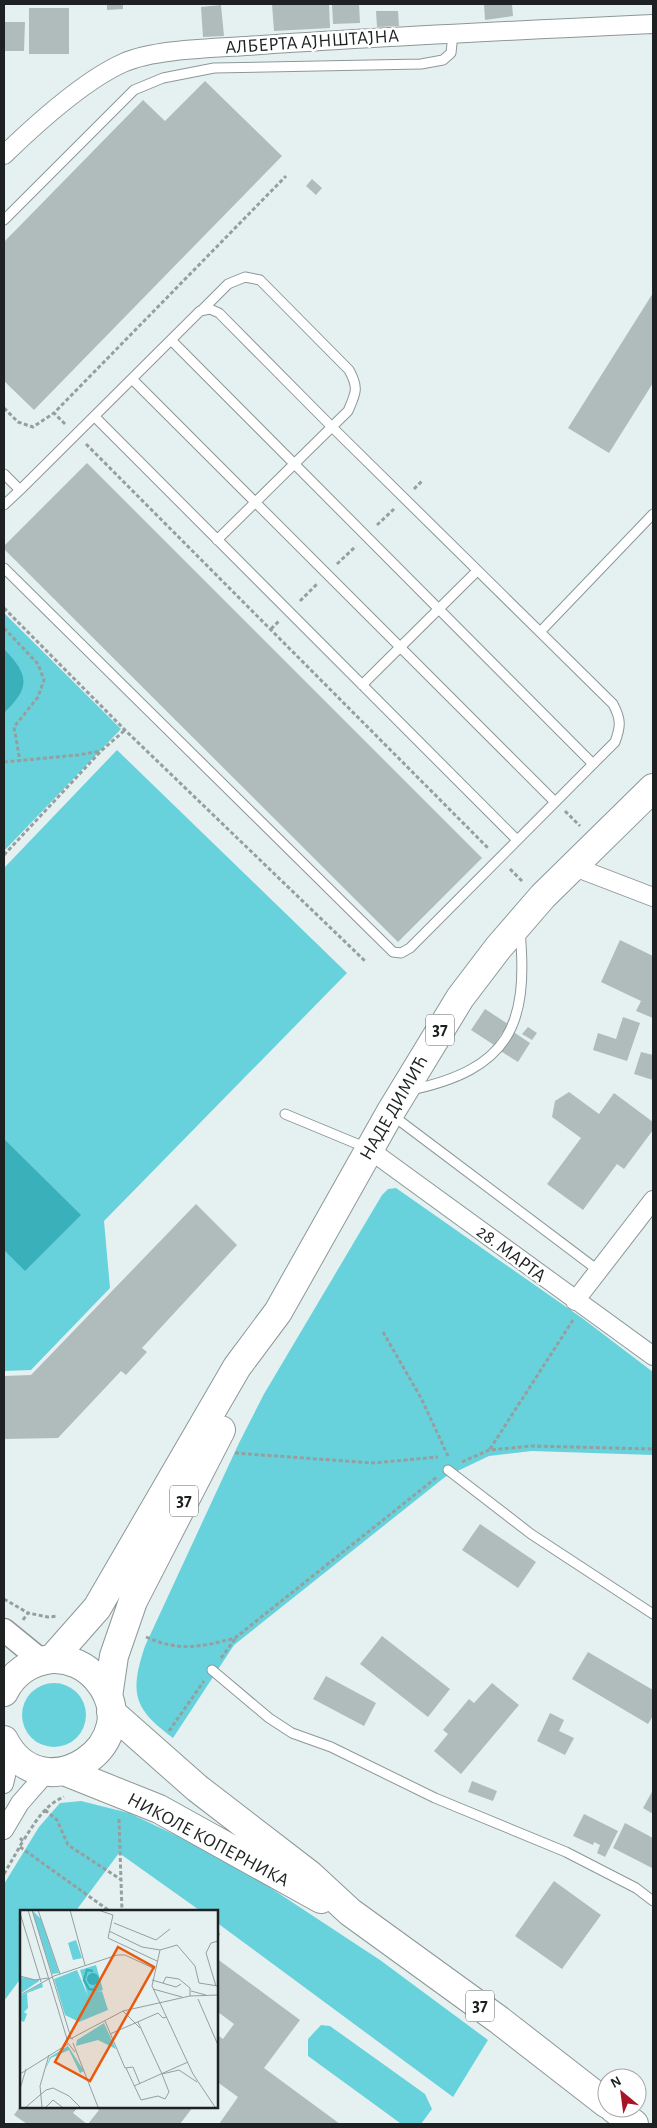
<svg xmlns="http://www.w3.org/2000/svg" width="657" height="2128" font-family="'Alegreya Sans',sans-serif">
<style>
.green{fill:#67d2db}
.water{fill:#3ab0ba}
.building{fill:#b0bbbc}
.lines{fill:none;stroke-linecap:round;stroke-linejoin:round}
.service-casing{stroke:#8d9798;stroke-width:11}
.minor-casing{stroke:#8d9798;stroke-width:20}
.tertiary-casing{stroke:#8d9798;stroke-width:25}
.primary-casing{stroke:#8d9798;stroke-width:30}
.path{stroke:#969fa0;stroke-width:3;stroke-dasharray:4 2.5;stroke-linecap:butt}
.service{stroke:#fff;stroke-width:9}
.minor{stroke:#fff;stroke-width:18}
.tertiary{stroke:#fff;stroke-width:22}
.primary{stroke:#fff;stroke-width:28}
.labels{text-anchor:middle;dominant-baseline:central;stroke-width:5;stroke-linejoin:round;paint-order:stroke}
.shield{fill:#fff;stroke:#616464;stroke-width:1}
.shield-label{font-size:18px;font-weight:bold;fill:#1d2122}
.street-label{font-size:19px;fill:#1d2122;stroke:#fff}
.inset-river{fill:none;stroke:#3ab0ba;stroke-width:2.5}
.inset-road{fill:none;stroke:#959e9e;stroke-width:1}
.view{fill:#e8590c;fill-opacity:0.15;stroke:#e8590c;stroke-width:2.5}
.inset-edge{fill:none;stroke:#1d2122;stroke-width:2.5}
</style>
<rect width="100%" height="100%" fill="#e5f1f1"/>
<path class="green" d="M 4,613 L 121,729 L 4,851 Z
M 117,750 L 347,973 L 104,1221 L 110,1288 L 31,1370 L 4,1371 L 4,868 Z
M 396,1188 L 582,1318 L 653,1372 L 653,1455 L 532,1451 L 489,1456 L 445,1477 L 234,1645 L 173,1738 C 134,1709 129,1694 145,1646 L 239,1443 L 264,1394 L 382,1195 L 388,1189 Z
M22 1715a32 32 0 1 1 64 0a32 32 0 1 1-64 0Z
M 81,1801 L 129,1813 L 190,1842 L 263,1883 L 380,1960 L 488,2040 L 453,2097 L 216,1922 L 216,1912 L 202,1912 L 119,1853 L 75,1912 L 21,1912 L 21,1978 L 4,2001 L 4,1884 L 39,1827 L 60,1803 Z
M 321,2025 L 330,2026 L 425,2094 L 432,2109 L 421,2124 L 400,2123 L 308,2056 L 308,2039 Z"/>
<path class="water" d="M 4,649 C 29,675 31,687 4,713 Z
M 4,1139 L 81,1215 L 25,1271 L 4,1250 Z"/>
<path class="building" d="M 107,4 L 123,4 L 123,9 L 107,10 Z
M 272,4 L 329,4 L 330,28 L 274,31 Z
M 332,4 L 359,4 L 360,23 L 333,24 Z
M 484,4 L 512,4 L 513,16 L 485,20 Z
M 221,5 L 224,36 L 203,37 L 201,7 Z
M 29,8 L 69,8 L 69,54 L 29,54 Z
M 376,11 L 398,11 L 399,26 L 377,27 Z
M 4,22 L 25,22 L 24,51 L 4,51 Z
M 205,81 L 282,156 L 34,410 L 4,381 L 4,242 L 143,100 L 165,121 Z
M 312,179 L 322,188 L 316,195 L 306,186 Z
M 653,293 L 653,383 L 609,453 L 568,428 Z
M 87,463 L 482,858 L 398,942 L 4,549 L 4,546 Z
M 620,940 L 653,956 L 653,1018 L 636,1011 L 641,1001 L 601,982 Z
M 485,1009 L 508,1024 L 494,1045 L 471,1030 Z
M 623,1017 L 640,1023 L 627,1061 L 593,1050 L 598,1033 L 616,1039 Z
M 528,1027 L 537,1033 L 532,1040 L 522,1034 Z
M 512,1031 L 530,1043 L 518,1062 L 499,1050 Z
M 641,1052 L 653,1055 L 653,1080 L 634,1074 Z
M 569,1092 L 599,1114 L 614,1093 L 653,1122 L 653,1130 L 624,1169 L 617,1164 L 583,1210 L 547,1184 L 581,1138 L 552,1117 L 555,1101 Z
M 196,1204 L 237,1245 L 142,1348 L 147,1352 L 126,1375 L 121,1371 L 58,1438 L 4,1439 L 4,1376 L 31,1375 Z
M 480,1524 L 536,1562 L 518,1588 L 462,1550 Z
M 382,1636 L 450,1689 L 428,1717 L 360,1664 Z
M 588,1652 L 653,1690 L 653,1716 L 648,1724 L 572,1679 Z
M 326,1676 L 376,1703 L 364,1726 L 313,1699 Z
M 492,1683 L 519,1705 L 461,1774 L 434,1751 L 448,1734 L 443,1730 L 469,1699 L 474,1703 Z
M 550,1713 L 564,1720 L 559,1731 L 574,1738 L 565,1755 L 537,1741 Z
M 472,1781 L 497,1791 L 493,1801 L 468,1792 Z
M 653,1790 L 653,1814 L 643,1808 Z
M 584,1814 L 618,1831 L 605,1857 L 597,1853 L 600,1845 L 594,1842 L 593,1845 L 573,1836 Z
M 625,1823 L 653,1838 L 652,1868 L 613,1848 Z
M 554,1881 L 601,1915 L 562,1969 L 515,1936 Z
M 216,1958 L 300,2020 L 264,2068 L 340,2124 L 219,2124 L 238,2097 L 216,2081 L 216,2034 L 223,2039 L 234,2024 L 218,2012 L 216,2015 Z
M 21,2105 L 21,2107 L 78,2107 L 73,2113 L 87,2124 L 27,2124 L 14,2115 Z
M 95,2107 L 193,2107 L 180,2124 L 88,2124 L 99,2110 Z"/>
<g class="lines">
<defs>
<path id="service" d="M 4,220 L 134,90 L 163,78 L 214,68 L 421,64 L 443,60 L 451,53 L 453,34
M 201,311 L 228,284 L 245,277 L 260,280 L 349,370 C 359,388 356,393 348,411 L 217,540
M 171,340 L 593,764
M 132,379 L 555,802
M 95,417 L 517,840
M 4,474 L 20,490 L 200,311 L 210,309 L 219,313 L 332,427 L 540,632 L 653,514
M 4,505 L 20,490
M 4,568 L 393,952 L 401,953 L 410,948 L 615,742 C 621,726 621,719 613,704 L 540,632
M 362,685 L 477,571
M 411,1090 C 508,1069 529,1027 520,931
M 285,1114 L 367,1148
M 392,1115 L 599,1271
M 448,1470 L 531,1534 L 653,1614
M 212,1670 L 269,1718 L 292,1733 L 331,1747 L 435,1798 L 566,1852 L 636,1888 L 653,1901"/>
<path id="minor" d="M 4,155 C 36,124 83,81 123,63 C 155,48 224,48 261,45 C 392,36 523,30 653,24
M 572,866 L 653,897
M 370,1150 L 653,1356
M 575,1301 L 653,1200
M 4,1784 L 8,1767 L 6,1745
M 4,1830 L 20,1803 L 48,1771"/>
<path id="tertiary" d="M 4,1630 L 42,1661"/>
<path id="primary" d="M 52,1659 L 97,1608 L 237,1367 L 278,1312 L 390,1113 L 460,998 L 498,948 L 543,896 L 653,788
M 4,1692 C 13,1673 31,1661 52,1659 C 69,1658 86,1666 97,1679 C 151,1741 43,1816 4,1740
M 108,1697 L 114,1656 L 133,1601 L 221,1430
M 111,1712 L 197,1788 L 310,1875 L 350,1912 L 499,2020 L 607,2104
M 64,1771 L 159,1809 L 321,1899
M 613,2108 L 634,2124"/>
</defs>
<use href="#service" class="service-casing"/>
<use href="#minor" class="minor-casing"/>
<use href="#tertiary" class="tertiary-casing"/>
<use href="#primary" class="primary-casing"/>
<path class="path" d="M 4,408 L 18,422 L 33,427 L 54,413
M 65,424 L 54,413 L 286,176
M 86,444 L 489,849
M 414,489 L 422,481
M 377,525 L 394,509
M 337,564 L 356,546
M 300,601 L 317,584
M 4,608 L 125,730 L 366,962
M 4,628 L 38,664 L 44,680 L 38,697 L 14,727 L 20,761
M 271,629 L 279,621
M 4,762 L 78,755 L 101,751
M 565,811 L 580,826
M 4,855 L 101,751 L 125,730
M 510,869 L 523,882
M 383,1332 L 421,1398 L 448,1456
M 490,1449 L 573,1320
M 235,1453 L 373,1463 L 438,1457
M 462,1462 L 489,1450 L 532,1446 L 653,1449
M 4,1599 L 28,1613
M 23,1620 L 28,1613 L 48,1617 L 58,1616
M 146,1637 C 179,1652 201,1647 235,1638 L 437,1477
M 221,1658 L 235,1639
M 169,1731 L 204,1681
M 45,1810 L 57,1820 L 68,1845 L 120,1879
M 119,1819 L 122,1912
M 20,1838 L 23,1841 C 34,1824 45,1804 64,1797
M 20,1847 L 111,1912
M 4,1874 L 23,1841
M 216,1933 L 221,1936"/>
<use href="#service" class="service"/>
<use href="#minor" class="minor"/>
<use href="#tertiary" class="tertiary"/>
<use href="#primary" class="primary"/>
</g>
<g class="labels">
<g class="shield">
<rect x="426" y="1014.5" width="28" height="31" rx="4"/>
<rect x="170" y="1485.5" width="28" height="31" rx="4"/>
<rect x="466" y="1990.5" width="28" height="31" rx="4"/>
</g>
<g class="shield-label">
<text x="440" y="1030">37</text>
<text x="184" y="1501">37</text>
<text x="480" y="2006">37</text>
</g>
<g class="street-label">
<text transform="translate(312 42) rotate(-4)">АЛБЕРТА АЈНШТАЈНА</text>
<text transform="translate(394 1108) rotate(-60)">НАДЕ ДИМИЋ</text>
<text transform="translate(511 1254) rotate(37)">28. МАРТА</text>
<text transform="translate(208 1840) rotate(28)">НИКОЛЕ КОПЕРНИКА</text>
</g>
</g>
<g transform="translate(20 1910)">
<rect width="198" height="198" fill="#e5f1f1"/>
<path d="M 12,0 L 21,9 L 39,63 L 32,64 ZM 56,30 L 62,48 L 53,50 L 48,33 ZM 76,55 L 83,80 L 77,82 L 82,81 L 88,100 L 59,112 L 45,105 L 34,69 L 57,60 L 68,86 L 60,60 ZM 0,67 L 19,70 L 19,71 L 0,84 ZM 22,73 L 23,77 L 7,83 L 8,98 L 4,102 L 7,104 L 4,112 L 0,110 L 0,86 ZM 84,113 L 96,139 L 78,130 L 56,136 L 57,130 ZM 48,136 L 64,161 L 60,163 L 49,140 L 31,148 L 25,160 L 30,147 Z" fill="#67d2db"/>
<path d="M67 69a6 6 0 1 1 12 0a6 6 0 1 1-12 0Z" fill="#3ab0ba"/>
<path class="inset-river" d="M 73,61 L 67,60 L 64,70 L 69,79 L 74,80 L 76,76"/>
<path class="inset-road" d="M 8,0 L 47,129M 12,0 L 51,128M 18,0 L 40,64M 50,0 L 65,55M 78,0 L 93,5 L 88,28 L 137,51M 0,3 L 21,72M 94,13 L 136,30 L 150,19M 89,21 L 122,37 L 140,40M 0,66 L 15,70 L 28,68M 132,70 L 156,77 L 161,74M 143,73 L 146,67 L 159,69 L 170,78 L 170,86M 196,76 L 186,43 L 191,33 L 198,31M 133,79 L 162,87M 171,81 L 186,85M 0,85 L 34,66 L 97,45 L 105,45 L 135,59M 178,89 L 198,135M 103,101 L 120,118M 85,111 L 105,158 L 113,157 L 120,174M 118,112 L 142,164 L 159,160 L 177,172M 90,124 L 138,103 L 143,108 L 147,107M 52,128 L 103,101 L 170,86 L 198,85M 53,129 L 49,128 L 47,132 L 55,142M 53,133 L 78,197M 106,158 L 121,190 L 138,186 L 145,189 L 149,182 L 142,164M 0,164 L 48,134M 114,176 L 168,152M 0,179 L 6,159M 6,197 L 26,180 L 33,178 L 49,186 L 60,197M 22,197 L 20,176 L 29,145M 26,197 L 33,190 L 42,197M 195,197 L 173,164 L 132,76 L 140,40 L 157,35 L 175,56 L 179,73 L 198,76"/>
<path class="view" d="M 98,37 L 134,57 L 70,171 L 35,152 Z"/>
<rect width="198" height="198" class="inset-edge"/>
</g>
<rect width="657" height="2128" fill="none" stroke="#1d2122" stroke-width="10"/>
<g transform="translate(622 2093) rotate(331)"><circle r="24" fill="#ffffff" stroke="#a5a6a7"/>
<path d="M0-4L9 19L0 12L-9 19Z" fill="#a91326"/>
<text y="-8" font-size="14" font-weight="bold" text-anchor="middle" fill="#1d2122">N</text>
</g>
</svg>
